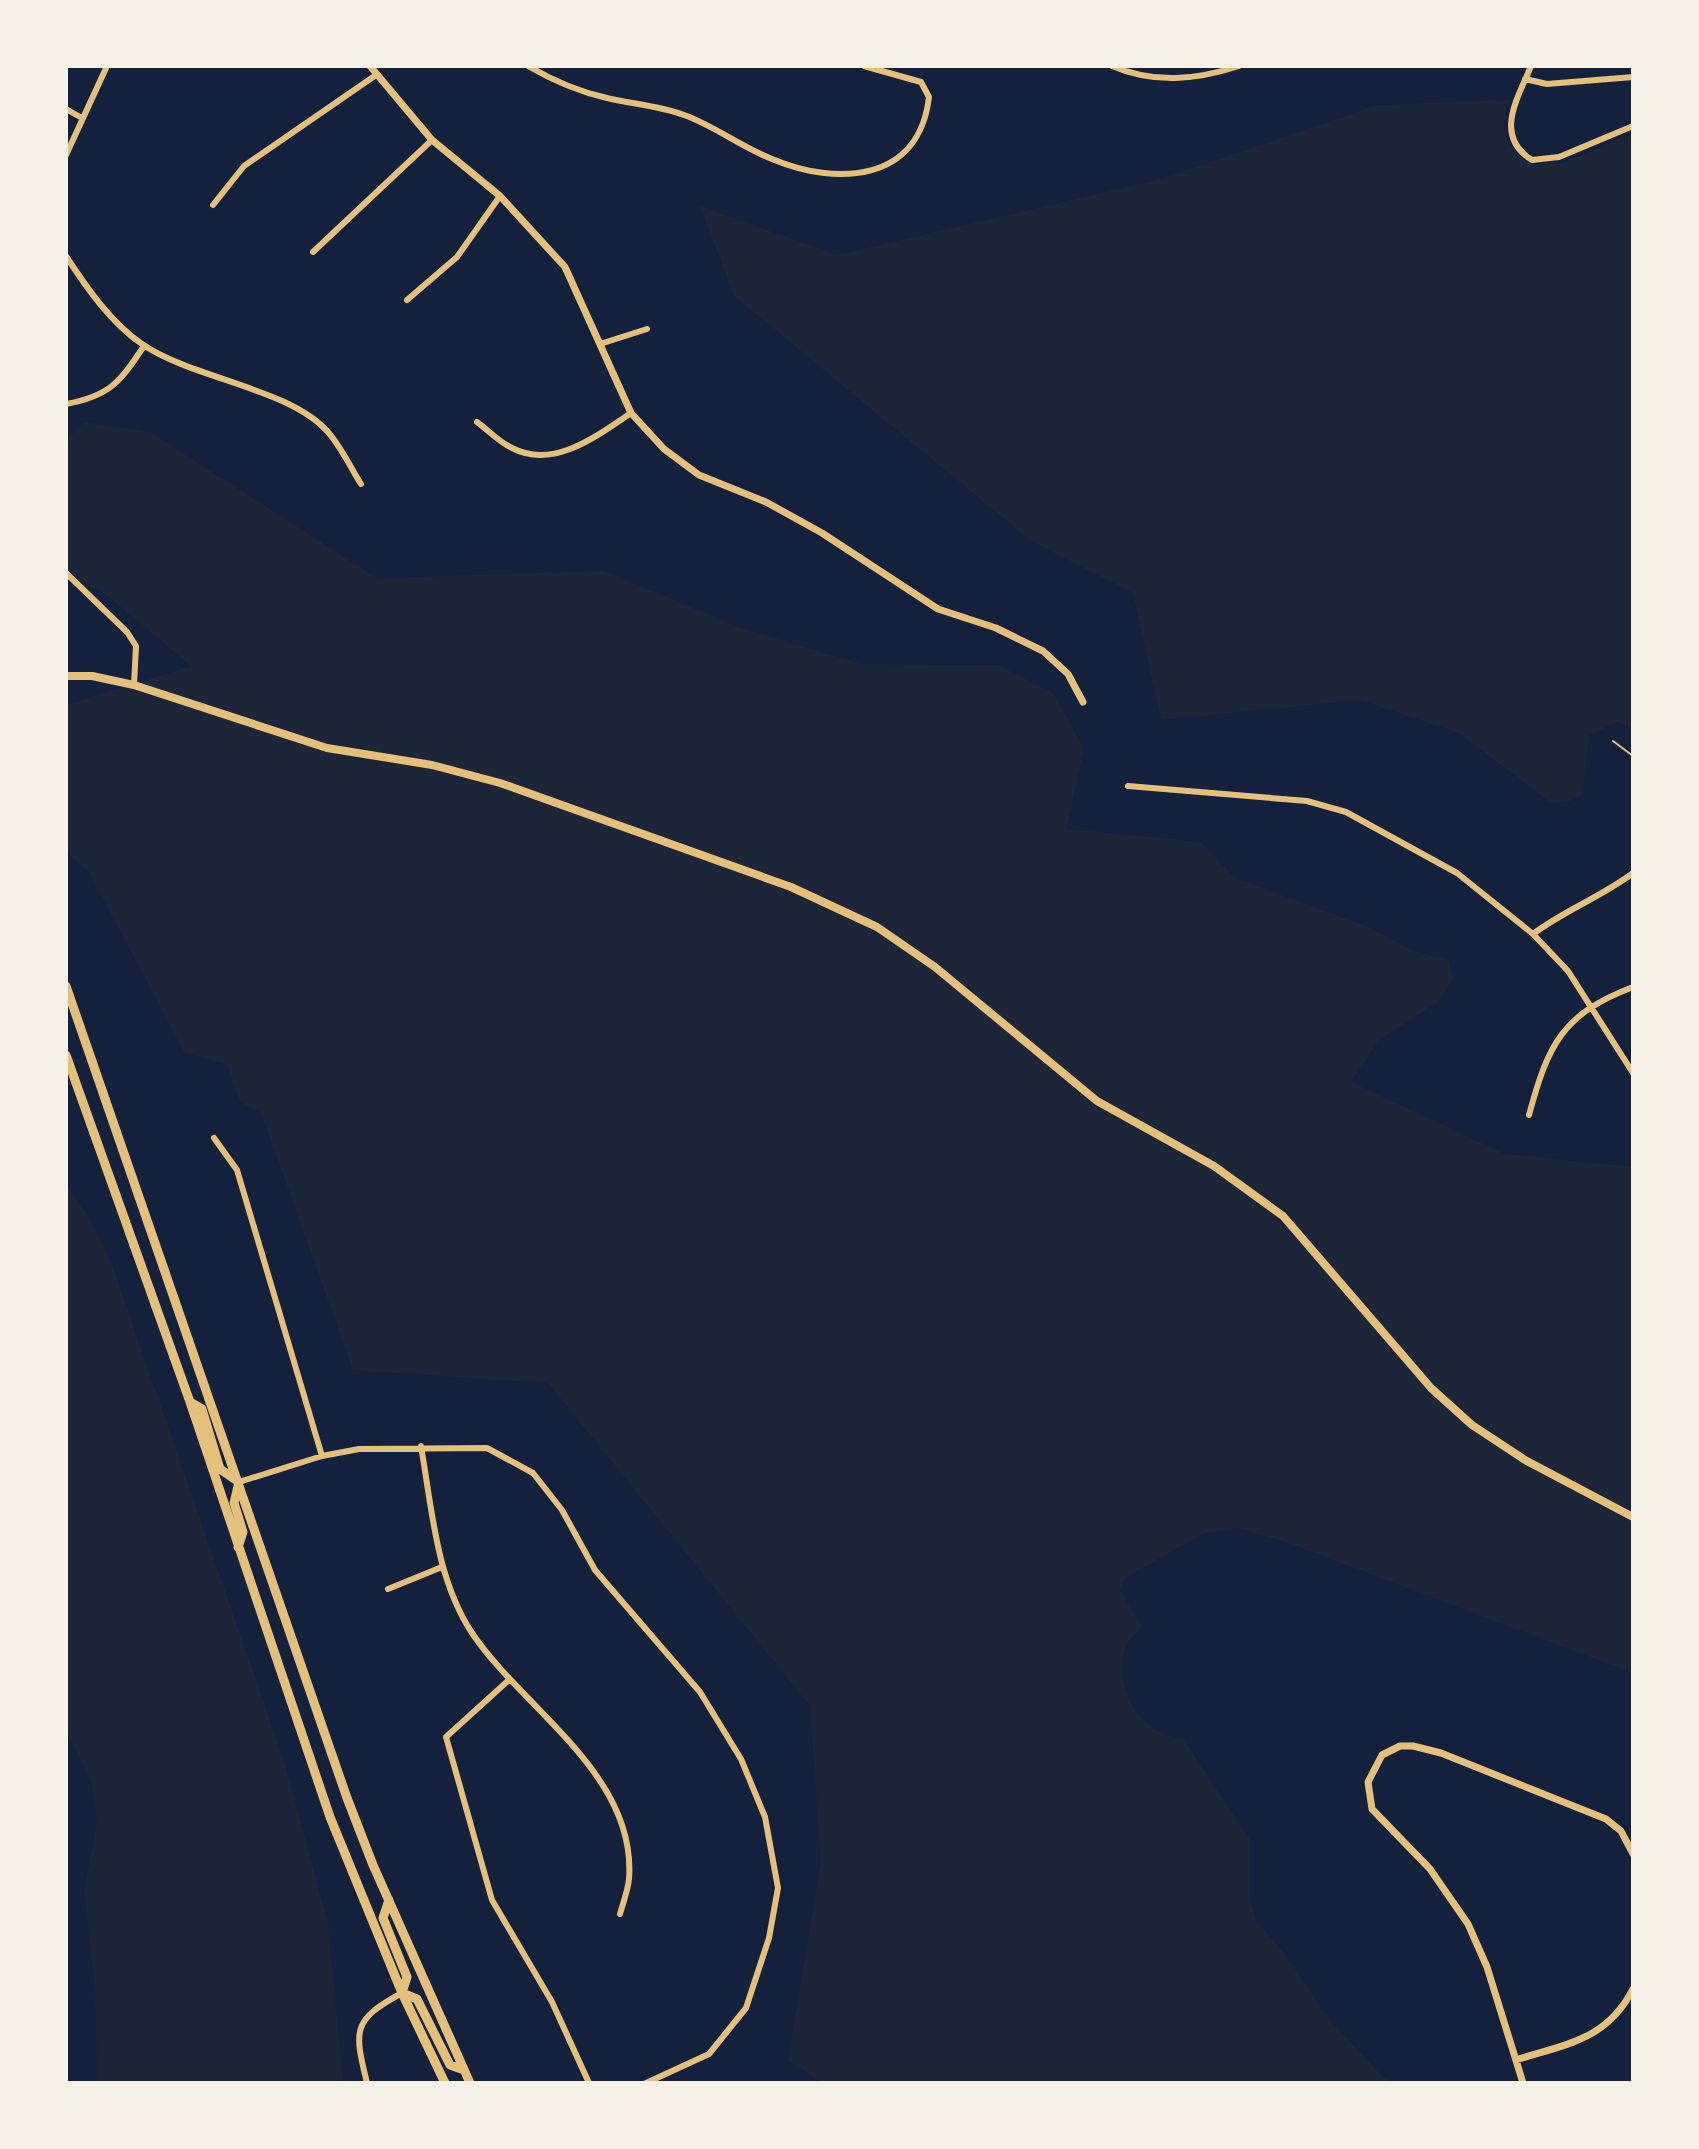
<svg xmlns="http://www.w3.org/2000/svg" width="1699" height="2149" font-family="Lato,sans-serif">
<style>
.green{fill:#1d2539}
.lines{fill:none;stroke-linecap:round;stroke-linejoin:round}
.path{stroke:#e5c07b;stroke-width:2}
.minor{stroke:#e5c07b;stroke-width:6}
.tertiary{stroke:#e5c07b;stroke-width:7}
.secondary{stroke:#e5c07b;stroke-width:8}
.primary{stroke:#e5c07b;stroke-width:9}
</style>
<rect width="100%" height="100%" fill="#14213d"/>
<path class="green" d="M 1510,100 C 1504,114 1500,134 1511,147 C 1547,189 1590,146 1633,134 L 1633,728 L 1618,722 L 1589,735 L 1583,794 L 1570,801 L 1551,803 L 1459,733 L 1360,700 L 1161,720 L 1133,593 L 1031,541 L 734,296 L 700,206 L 837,255 L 1161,179 L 1378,105 Z
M 84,422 L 150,432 L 377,578 L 604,571 L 741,628 L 861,664 L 998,665 L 1053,693 L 1084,748 L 1067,829 L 1201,842 L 1235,878 L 1371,928 L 1413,951 L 1449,960 L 1453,979 L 1438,1002 L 1379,1040 L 1351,1082 L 1505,1154 L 1633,1167 L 1633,1673 L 1283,1541 L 1236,1528 L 1204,1533 L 1125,1578 L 1120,1590 L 1142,1626 C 1136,1633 1125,1643 1124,1652 C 1115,1693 1142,1736 1183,1738 L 1250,1840 L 1250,1897 L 1256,1921 L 1285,1954 L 1328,2018 L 1384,2078 L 1396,2083 L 823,2083 L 788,2060 L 821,1862 L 810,1706 L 548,1383 L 353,1370 L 261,1113 L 240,1102 L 227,1064 L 184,1052 L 89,872 L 66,852 L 66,705 L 191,666 L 102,591 L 66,572 L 66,440 Z
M 66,1185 L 87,1214 L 111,1262 L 285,1763 L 328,1923 L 343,2083 L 97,2083 L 95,1989 L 84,1892 L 97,1821 L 92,1784 L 66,1730 Z"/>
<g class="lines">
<path class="path" d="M 1613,741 L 1633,756"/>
<path class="minor" d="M 528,66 C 552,80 580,92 607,98 C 632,104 660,106 684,115 C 715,126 741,147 772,159 C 836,186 919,183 929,97 L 921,82 L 864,66
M 1112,66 C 1154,84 1196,80 1239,66
M 1531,66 C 1518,98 1493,136 1532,160 L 1559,157 L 1633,126
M 1525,79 L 1547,84 L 1633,77
M 66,109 L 82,118
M 66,155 L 107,66
M 213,205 L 244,166 L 376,75
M 313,252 L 432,140
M 66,256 C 86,287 111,323 142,344 C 193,379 289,388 328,432 C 341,447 351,468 361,484
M 407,300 L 457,257 L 500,196
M 600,344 L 647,329
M 66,404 C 110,396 120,382 144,346
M 477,422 C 488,430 499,442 512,448 C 554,470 598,435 631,413
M 66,573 L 127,632 L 136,646 L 134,685
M 1128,786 L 1307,801 L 1346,812 L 1457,873 L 1533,934 L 1568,971 L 1633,1073
M 1533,934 C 1565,910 1601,897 1633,873
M 1529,1115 C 1548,1045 1562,1014 1633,987
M 214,1138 L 237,1170 L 322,1456
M 421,1446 C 432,1509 436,1578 472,1633 C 523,1709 637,1775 629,1879 C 628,1890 623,1903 620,1914
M 239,1482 L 322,1456 L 359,1449 L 487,1448 L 533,1473 L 562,1510 L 595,1570 L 700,1692 L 741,1759 L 765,1817 L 778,1888 L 769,1938 L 746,2008 L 709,2054 L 646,2083
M 388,1589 L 442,1567
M 510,1679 L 446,1737 L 492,1900 L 552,2002 L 589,2083
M 367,2083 C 354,2030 352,2020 402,1993"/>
<path class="tertiary" d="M 370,66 L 432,140 L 500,196 L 565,267 L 631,413 L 664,449 L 699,475 L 766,502 L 822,533 L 938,609 L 996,628 L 1043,651 L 1068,674 L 1083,702
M 1516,2060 C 1566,2044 1607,2040 1633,1989
M 1523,2083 L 1487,1967 L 1468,1924 L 1430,1869 L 1372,1809 L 1368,1782 L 1382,1755 L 1400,1746 L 1413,1746 L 1441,1753 L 1606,1819 L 1621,1831 L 1633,1854"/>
<path class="secondary" d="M 66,676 L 92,676 L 134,685 L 327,748 L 432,765 L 500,783 L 791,887 L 877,927 L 935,967 L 1097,1101 L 1214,1166 L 1283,1216 L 1431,1388 L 1472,1425 L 1525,1460 L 1633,1517"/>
<path class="primary" d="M 66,986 L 347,1798 L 373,1865 L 470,2083
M 66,1055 L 190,1402 L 330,1817 L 402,1993 L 445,2083
M 190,1402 L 202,1409 L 220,1469 L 239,1482
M 238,1547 L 243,1532 L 234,1503 L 239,1482
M 389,1900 L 383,1918 L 407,1977 L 402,1993
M 402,1993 L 417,1999 L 450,2065 L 464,2070"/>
</g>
<rect width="1699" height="2149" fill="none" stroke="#f6f1e7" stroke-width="136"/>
</svg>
